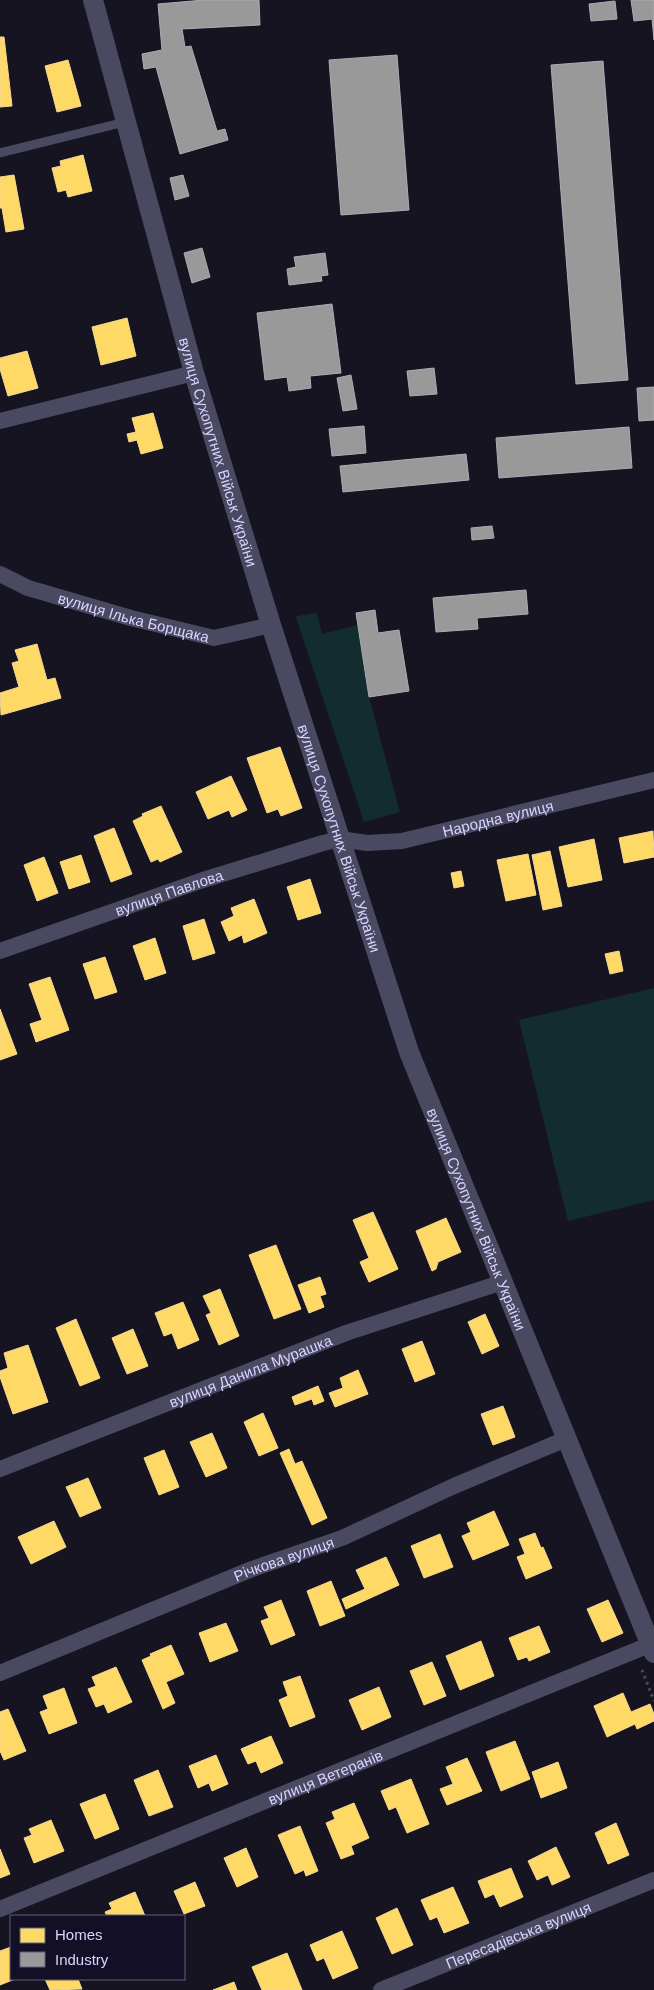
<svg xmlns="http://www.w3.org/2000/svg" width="654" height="1990" font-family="Arial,sans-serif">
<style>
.green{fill:#132c2d}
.homes{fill:#ffd966;stroke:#f4d894}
.industry{fill:#999;stroke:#acabb8}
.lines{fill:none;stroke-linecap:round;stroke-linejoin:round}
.path{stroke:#44505f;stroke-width:3;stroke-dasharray:2.5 4;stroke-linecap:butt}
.service{stroke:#4a4962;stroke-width:9}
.minor{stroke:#4a4962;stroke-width:16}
.tertiary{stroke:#4a4962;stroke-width:20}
.labels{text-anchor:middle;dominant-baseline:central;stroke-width:5;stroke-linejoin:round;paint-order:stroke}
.street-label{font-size:15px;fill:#d9d4ff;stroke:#130f26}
</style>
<rect width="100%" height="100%" fill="#161421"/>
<path class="green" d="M 317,613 L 322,634 L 358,625 L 369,697 L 400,812 L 364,822 L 297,621 L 296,616 Z
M 654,988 L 654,1200 L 568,1221 L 519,1020 Z"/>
<path class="homes" d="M 0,37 L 4,37 L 12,106 L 0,107 Z
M 68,60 L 81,106 L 57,112 L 45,66 Z
M 83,155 L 92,191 L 68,197 L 66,190 L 58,192 L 52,168 L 61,166 L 60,161 Z
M 14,175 L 24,229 L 6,232 L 2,208 L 0,208 L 0,177 Z
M 127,318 L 136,356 L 101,365 L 92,327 Z
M 27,351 L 38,388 L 8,396 L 0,369 L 0,358 Z
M 153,413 L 163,448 L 141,454 L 137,440 L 129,442 L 127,434 L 136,432 L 132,418 Z
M 37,644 L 47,680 L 55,678 L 61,698 L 1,715 L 0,693 L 19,687 L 12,663 L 19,661 L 15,650 Z
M 280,747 L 302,808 L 281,816 L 278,809 L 267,813 L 247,758 Z
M 231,776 L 247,810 L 232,817 L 229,810 L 208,819 L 196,792 Z
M 161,806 L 182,852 L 160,862 L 158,859 L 151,862 L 133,821 L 143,816 L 142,814 Z
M 114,828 L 132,874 L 111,882 L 94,836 Z
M 653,831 L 654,857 L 624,863 L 619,838 Z
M 594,839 L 602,880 L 568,887 L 559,847 Z
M 550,851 L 562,906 L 543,910 L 532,855 Z
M 528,854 L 536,895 L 506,901 L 497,860 Z
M 81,855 L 90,882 L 69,889 L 60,862 Z
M 44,857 L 58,893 L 37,901 L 24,865 Z
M 461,871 L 464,886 L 454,888 L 451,873 Z
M 310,879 L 321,913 L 298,920 L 287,887 Z
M 254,899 L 267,933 L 244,943 L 242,935 L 229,941 L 221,922 L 234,916 L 231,908 Z
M 204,919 L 215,953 L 193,960 L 183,926 Z
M 155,938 L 166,973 L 145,980 L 133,946 Z
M 619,951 L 623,971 L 610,974 L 605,954 Z
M 105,957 L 117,992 L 95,999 L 83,964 Z
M 50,977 L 69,1030 L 36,1042 L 30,1024 L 42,1020 L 29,984 Z
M 0,1009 L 17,1054 L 0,1060 Z
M 373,1212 L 398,1269 L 369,1282 L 360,1262 L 369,1258 L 353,1220 Z
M 446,1218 L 461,1252 L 438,1262 L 436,1269 L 432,1271 L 416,1231 Z
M 276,1245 L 301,1309 L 274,1319 L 249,1255 Z
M 320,1277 L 326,1294 L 320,1296 L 324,1307 L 309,1313 L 298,1285 Z
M 220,1289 L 239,1336 L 219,1345 L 206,1315 L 211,1313 L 203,1296 Z
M 183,1302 L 199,1340 L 178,1349 L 172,1333 L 164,1336 L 155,1313 Z
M 485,1314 L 499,1346 L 482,1354 L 468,1322 Z
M 76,1319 L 100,1378 L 80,1386 L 56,1328 Z
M 133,1329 L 148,1366 L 127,1374 L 112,1338 Z
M 422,1341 L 435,1374 L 415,1382 L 402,1349 Z
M 28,1345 L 48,1402 L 13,1414 L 0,1377 L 0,1371 L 8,1368 L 4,1353 Z
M 358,1370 L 368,1394 L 335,1407 L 329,1393 L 343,1388 L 340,1378 Z
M 318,1386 L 324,1401 L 314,1405 L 312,1399 L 295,1405 L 292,1397 Z
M 503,1406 L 515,1437 L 493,1445 L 481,1414 Z
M 263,1413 L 278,1448 L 259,1456 L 244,1422 Z
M 212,1433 L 227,1468 L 206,1477 L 190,1442 Z
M 289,1449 L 295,1464 L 302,1461 L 327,1518 L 312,1525 L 280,1453 Z
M 164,1450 L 179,1487 L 159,1495 L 144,1458 Z
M 88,1478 L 101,1508 L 80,1517 L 66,1487 Z
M 494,1511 L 509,1545 L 473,1560 L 462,1536 L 471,1532 L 467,1523 Z
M 54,1521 L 66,1547 L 31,1564 L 18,1537 Z
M 535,1533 L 541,1548 L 543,1547 L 552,1568 L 526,1579 L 517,1557 L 525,1554 L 519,1539 Z
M 440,1534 L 453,1567 L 424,1578 L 411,1546 Z
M 386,1557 L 399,1585 L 346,1609 L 342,1599 L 365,1589 L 356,1570 Z
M 331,1581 L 345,1616 L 320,1626 L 307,1591 Z
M 281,1600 L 295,1635 L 271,1645 L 261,1621 L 269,1618 L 264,1607 Z
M 608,1600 L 623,1633 L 602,1642 L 587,1609 Z
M 226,1623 L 238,1651 L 210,1662 L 199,1633 Z
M 539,1626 L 550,1652 L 529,1661 L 527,1657 L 518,1660 L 509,1638 Z
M 481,1641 L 494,1676 L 460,1690 L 446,1656 Z
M 171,1645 L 184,1674 L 166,1682 L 175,1703 L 163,1709 L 142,1660 L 151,1656 L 150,1654 Z
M 432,1662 L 446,1696 L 424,1705 L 410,1671 Z
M 116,1667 L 132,1702 L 108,1713 L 104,1704 L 96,1707 L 88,1689 L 96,1686 L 92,1677 Z
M 300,1676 L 315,1717 L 290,1727 L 279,1700 L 288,1696 L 283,1682 Z
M 379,1687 L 391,1717 L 362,1730 L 349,1700 Z
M 64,1688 L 77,1723 L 49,1734 L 40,1712 L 48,1709 L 43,1696 Z
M 623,1693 L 631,1712 L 650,1704 L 654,1714 L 654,1721 L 637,1729 L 635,1724 L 607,1737 L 594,1706 Z
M 8,1709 L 26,1751 L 4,1760 L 0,1751 L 0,1712 Z
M 271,1736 L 283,1763 L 261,1773 L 256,1761 L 248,1764 L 241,1749 Z
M 515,1741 L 530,1779 L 501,1791 L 486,1752 Z
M 216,1755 L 228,1784 L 212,1791 L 209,1783 L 198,1788 L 189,1766 Z
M 467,1758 L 482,1791 L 447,1805 L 440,1789 L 453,1784 L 446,1767 Z
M 558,1762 L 567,1788 L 541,1798 L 532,1772 Z
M 158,1770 L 173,1807 L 149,1816 L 134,1780 Z
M 411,1779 L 429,1824 L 407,1833 L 396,1807 L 389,1810 L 381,1791 Z
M 105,1794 L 119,1829 L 95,1839 L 80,1804 Z
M 354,1803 L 369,1838 L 351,1846 L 354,1854 L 341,1859 L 326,1823 L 335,1819 L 332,1812 Z
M 51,1820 L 64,1851 L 34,1863 L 24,1838 L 32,1835 L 29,1829 Z
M 616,1823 L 629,1855 L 608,1864 L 595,1833 Z
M 300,1826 L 318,1871 L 306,1876 L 304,1870 L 295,1874 L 278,1835 Z
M 556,1847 L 570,1877 L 552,1885 L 548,1875 L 537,1880 L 528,1861 Z
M 246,1848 L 258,1877 L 237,1887 L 224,1858 Z
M 0,1849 L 10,1874 L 0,1878 Z
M 511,1868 L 523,1897 L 500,1907 L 494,1894 L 485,1898 L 478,1881 Z
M 195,1882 L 205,1906 L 184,1914 L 174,1891 Z
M 453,1887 L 469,1923 L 444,1933 L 437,1917 L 430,1920 L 421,1900 Z
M 135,1892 L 145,1916 L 107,1916 L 105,1912 L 112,1909 L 109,1903 Z
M 397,1908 L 413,1945 L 392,1954 L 376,1918 Z
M 342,1931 L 358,1968 L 333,1979 L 324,1958 L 317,1961 L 310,1945 Z
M 11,1947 L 11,1979 L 15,1979 L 0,1985 L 0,1951 Z
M 287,1953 L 302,1990 L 262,1990 L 252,1967 Z
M 45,1979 L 78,1979 L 82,1989 L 50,1990 Z
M 234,1982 L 237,1990 L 213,1990 Z"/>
<path class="industry" d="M 204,0 L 259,0 L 260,25 L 182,29 L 185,47 L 191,46 L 217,131 L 225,129 L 228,140 L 180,154 L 156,67 L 144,69 L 142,54 L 162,50 L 158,4 Z
M 631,0 L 654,0 L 654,40 L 652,19 L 634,21 Z
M 615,1 L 617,19 L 591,21 L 589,4 Z
M 397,55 L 409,210 L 341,215 L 329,60 Z
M 603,61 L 628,380 L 576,384 L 551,65 Z
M 183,175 L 189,196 L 175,200 L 170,178 Z
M 202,248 L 210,277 L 192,283 L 184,253 Z
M 325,253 L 328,275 L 321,276 L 322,281 L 289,285 L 287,269 L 296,267 L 294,257 Z
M 332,304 L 341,373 L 310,376 L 311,388 L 289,391 L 287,377 L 265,380 L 257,313 Z
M 434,368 L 437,394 L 410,396 L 407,371 Z
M 351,375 L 357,409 L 343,411 L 337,378 Z
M 654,387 L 654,420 L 639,421 L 637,388 Z
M 364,426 L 366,453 L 332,456 L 329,429 Z
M 629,427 L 632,468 L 499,478 L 496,438 Z
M 466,454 L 469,480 L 343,492 L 340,466 Z
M 492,526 L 494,538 L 472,540 L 471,528 Z
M 526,590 L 528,614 L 477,618 L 478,629 L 436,632 L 433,598 Z
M 375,610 L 378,633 L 399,630 L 409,691 L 369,697 L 356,613 Z"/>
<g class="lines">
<path class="path" d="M 642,1670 L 654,1701"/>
<path class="service" d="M 0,153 L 125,122"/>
<g class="minor">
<path d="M 0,421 L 194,373"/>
<path id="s1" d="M 0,574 L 28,588 L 131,618 L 214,638 L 271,625"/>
<path id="s2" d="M 0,951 L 203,880 L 323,843 L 340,839 L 367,843 L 402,841 L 654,780"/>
<path id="s3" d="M 0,1469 L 346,1333 L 503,1282"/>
<path id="s4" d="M 0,1673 L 252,1569 L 342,1538 L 454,1486 L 566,1439"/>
<path id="s5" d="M 0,1909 L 654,1643"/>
<path id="s6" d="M 381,1990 L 654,1880"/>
</g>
<path class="tertiary" id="s7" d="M 93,0 L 194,373 L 271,625 L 409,1052 L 654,1653"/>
</g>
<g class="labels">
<g class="street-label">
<text stroke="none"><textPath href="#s7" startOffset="469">вулиця Сухопутних Військ України</textPath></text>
<text stroke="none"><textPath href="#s1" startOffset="141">вулиця Ілька Борщака</textPath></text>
<text stroke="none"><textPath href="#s2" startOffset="519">Народна вулиця</textPath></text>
<text stroke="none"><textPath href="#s7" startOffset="874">вулиця Сухопутних Військ України</textPath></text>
<text stroke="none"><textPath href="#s2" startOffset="179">вулиця Павлова</textPath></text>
<text stroke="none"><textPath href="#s7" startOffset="1279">вулиця Сухопутних Військ України</textPath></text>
<text stroke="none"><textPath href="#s3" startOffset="269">вулиця Данила Мурашка</textPath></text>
<text stroke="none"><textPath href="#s4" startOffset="306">Річкова вулиця</textPath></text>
<text stroke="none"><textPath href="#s5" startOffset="351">вулиця Ветеранів</textPath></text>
<text stroke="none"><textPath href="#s6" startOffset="148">Пересадівська вулиця</textPath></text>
</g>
</g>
<rect x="10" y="1915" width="175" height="65" fill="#130f26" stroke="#625e7d"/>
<rect x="20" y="1928" width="25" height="15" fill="#ffd966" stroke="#625e7d"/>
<text x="55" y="1940" font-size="15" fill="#d9d4ff">Homes</text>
<rect x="20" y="1952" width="25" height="15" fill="#999999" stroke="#625e7d"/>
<text x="55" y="1965" font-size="15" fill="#d9d4ff">Industry</text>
</svg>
